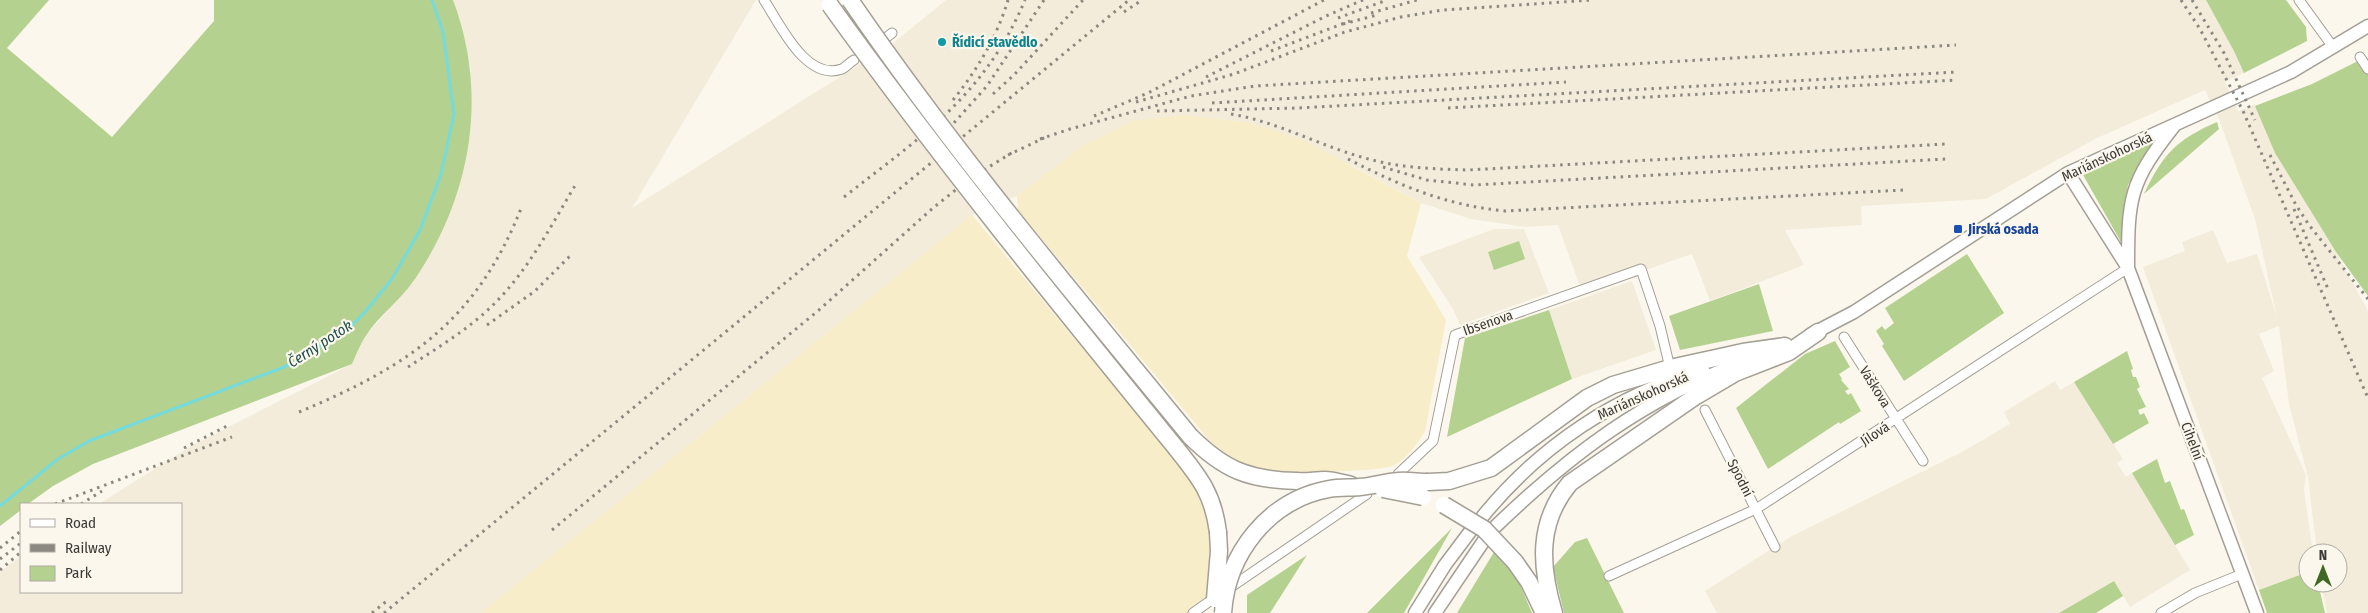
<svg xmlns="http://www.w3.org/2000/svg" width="2368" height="613" font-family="'Fira Sans Condensed',sans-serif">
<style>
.built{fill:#f3ecda}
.green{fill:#b4d18f}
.sand{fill:#f7edc8}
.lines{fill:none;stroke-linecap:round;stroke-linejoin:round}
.stream{stroke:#75dbdc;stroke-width:3}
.street-casing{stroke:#a49f95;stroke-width:11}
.secondary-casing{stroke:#a49f95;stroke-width:15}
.highway-casing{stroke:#a49f95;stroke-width:19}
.street{stroke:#fff;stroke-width:9}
.secondary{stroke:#fff;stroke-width:12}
.highway{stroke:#fff;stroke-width:16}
.rail{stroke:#8b8881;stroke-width:3;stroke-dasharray:2.5 5;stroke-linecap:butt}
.highway-bridge-casing{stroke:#a49f95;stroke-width:19;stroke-linecap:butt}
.highway-bridge{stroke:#fff;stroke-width:16}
.culture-dot{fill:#0f9aa8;stroke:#fbf7ec;stroke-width:2}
.transit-dot{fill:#1a4fb4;stroke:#fbf7ec;stroke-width:2}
.labels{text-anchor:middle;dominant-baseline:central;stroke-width:4.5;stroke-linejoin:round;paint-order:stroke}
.culture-label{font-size:14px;font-weight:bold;fill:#0d838f;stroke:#fbf7ec;text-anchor:start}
.street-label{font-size:14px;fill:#3c3a36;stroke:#fbf7ec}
.transit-label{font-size:14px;font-weight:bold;fill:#164399;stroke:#fbf7ec;text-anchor:start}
.water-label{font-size:15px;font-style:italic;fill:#1f4e4e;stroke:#fbf7ec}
</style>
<rect width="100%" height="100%" fill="#fbf7ec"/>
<path class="built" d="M 453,0 L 756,0 L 632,208 L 892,44 L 946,0 L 2206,0 L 2235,51 L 2244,73 L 2225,82 L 2238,111 L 2255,104 L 2275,153 L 2336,252 L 2368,311 L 2368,613 L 2327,613 L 2321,583 L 2338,583 L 2338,553 L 2317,553 L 2308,477 L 2289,404 L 2279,326 L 2259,334 L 2274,371 L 2262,378 L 2306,475 L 2304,490 L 2313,553 L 2308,553 L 2308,572 L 2259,590 L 2143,267 L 2185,251 L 2182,242 L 2213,230 L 2227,263 L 2257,254 L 2277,317 L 2255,219 L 2219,119 L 2205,90 L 2095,139 L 1986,199 L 1861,206 L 1862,225 L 1785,230 L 1804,265 L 1710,301 L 1692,254 L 1582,292 L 1558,225 L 1525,227 L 1471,219 L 1421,203 L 1353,166 L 1251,123 L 1186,115 L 1085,144 L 1017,196 L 972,215 L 481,613 L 0,613 L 0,572 L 21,556 L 21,592 L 181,592 L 181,504 L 99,504 L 191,446 L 352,364 L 365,336 L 415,280 L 471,70 Z
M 1494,229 L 1524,229 L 1549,293 L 1460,325 L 1453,309 L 1419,257 Z
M 1632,281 L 1656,350 L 1572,379 L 1549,310 Z
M 2055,381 L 2060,390 L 2074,382 L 2123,459 L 2117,463 L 2126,477 L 2132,473 L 2190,570 L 2130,607 L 2114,581 L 2059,613 L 1717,613 L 1705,591 L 1792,536 L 1962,452 L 2010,424 L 2004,412 Z"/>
<path class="green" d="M 0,0 L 49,0 L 7,48 L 112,137 L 214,21 L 214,0 L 453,0 C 489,95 471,196 415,279 C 401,300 379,315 365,337 C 360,345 356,355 352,364 L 93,464 L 53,486 L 28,504 L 21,504 L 21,510 L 0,526 Z
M 2206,0 L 2286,0 L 2306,27 L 2307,41 L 2244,73 L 2234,51 Z
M 2360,60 L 2368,73 L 2368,296 L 2336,252 L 2275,153 L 2255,106 L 2312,84 Z
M 2217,122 L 2219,129 L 2144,194 C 2163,154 2176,140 2217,122 Z
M 2150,143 L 2152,146 L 2128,185 L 2124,207 L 2121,242 L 2083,175 Z
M 1519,241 L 1525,259 L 1494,270 L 1488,252 Z
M 1967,254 L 2004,313 L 1904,381 L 1882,346 L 1884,344 L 1876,331 L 1882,326 L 1885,330 L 1894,323 L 1885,308 Z
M 1759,284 L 1773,331 L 1680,350 L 1669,316 Z
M 1549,310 L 1572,379 L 1447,437 L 1465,338 Z
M 1835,341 L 1850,367 L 1839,374 L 1842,379 L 1841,380 L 1849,389 L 1845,391 L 1848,395 L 1851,393 L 1861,411 L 1840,424 L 1839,422 L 1768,469 L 1736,408 L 1805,354 Z
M 2127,351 L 2133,369 L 2131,370 L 2133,377 L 2136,377 L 2140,387 L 2137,389 L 2146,407 L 2138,410 L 2140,415 L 2144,413 L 2149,423 L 2113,444 L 2074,382 Z
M 2157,459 L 2165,483 L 2170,481 L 2181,510 L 2184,509 L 2194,535 L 2175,545 L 2132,473 Z
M 1452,528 L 1404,613 L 1367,613 Z
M 1587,538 L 1624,613 L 1564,613 L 1553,567 L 1575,542 Z
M 1494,552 L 1518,580 L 1532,613 L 1457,613 Z
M 1307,555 L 1270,613 L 1247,613 L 1247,595 Z
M 2308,572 L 2308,583 L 2318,583 L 2325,613 L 2267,613 L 2259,590 Z
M 2114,581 L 2123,596 L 2096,613 L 2059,613 Z"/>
<path class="sand" d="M 1186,115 L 1251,123 L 1303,140 L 1421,203 L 1407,256 L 1446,320 L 1425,431 C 1418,443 1407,459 1394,465 C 1383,470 1357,470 1345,471 C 1290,475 1252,479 1209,440 L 1018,210 L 1017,196 L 1085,144 L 1133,121 Z
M 972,215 L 1187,475 L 1203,499 L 1211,524 L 1210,601 L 1192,613 L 481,613 Z"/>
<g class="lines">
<path class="stream" d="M 0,506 L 58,459 L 89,441 L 292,364 L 350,327 L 365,312 L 392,279 L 420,230 L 441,174 L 454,114 L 443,32 L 432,0"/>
<defs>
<path id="street" d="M 764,0 C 780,24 806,82 842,69 C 846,67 850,62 854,60
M 2299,0 L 2333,47
M 887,37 L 892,33
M 2360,57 L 2368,69
M 1844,337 L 1923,461
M 1705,410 L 1775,547
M 1398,474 L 1433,441 L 1455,335 L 1641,269 L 1660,326 L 1670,368
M 1609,576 L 1756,509 L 2128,268
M 1234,585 L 1367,494
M 1193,613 L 1210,601
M 2161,613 L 2195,593 L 2242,574"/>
<path id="secondary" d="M 2068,173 L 2128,268 L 2257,613
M 2128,268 C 2128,198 2129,183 2174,126
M 1810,335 L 1854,312 L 2068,173 L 2291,72 L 2368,26
M 1483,516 C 1540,446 1616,395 1703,370
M 1496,526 C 1572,453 1644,399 1745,361
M 1415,613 L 1445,565 L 1472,529
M 1435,613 L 1485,539"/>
<path id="highway" d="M 1190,436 C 1224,470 1249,480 1297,481 C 1306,482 1315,480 1324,480 C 1333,480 1343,483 1351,485
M 1176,448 C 1199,477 1213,493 1218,532
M 1428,482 L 1449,481 L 1491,468 L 1587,398 L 1613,385 L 1670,368 L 1743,352 L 1785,346
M 1515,562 L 1529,582 L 1544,613
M 1554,613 C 1540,566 1537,522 1570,483 L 1696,396 L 1735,373 L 1789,352 L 1818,332"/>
</defs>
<use href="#street" class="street-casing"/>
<use href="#secondary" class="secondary-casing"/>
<use href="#highway" class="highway-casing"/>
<use href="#street" class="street"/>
<use href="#secondary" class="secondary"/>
<use href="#highway" class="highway"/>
<path class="rail" d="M 2181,0 L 2200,29 L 2243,111 L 2368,398
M 2192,0 L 2224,53 L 2255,120
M 1124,12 L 1142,0
M 1371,13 L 1417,0
M 1338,18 L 1387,0
M 1343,24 L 1377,15
M 1271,51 L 1350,21
M 1206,77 L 1326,16 L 1363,0
M 993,94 L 1014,75 L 1083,0
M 953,100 C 977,70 997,37 1008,0
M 1136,102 L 1234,74 L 1345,32 L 1401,17 L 1443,10 L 1592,0
M 1212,103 L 1566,82
M 1448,108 L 1957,80
M 1157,111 L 1298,108 L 1957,72
M 1231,114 C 1278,122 1320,146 1365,158 C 1399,168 1434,169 1468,170 L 1946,144
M 1094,116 L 1148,93 L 1324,0
M 944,134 L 987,86 L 1044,0
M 1040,139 L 1070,129 L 1191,96 L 1255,86 L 1956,45
M 1008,155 L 1046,137
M 2270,155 L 2296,205 L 2309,225 L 2368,299
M 1348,159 C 1401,186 1445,205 1505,211 L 1903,190
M 1383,167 L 1427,180 L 1474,185 L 1946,159
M 844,197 C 922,136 985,95 1025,0
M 2294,209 L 2328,289
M 487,325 L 535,291 L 570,256
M 408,367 C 439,347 472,327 497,301 C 530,267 552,224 576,184
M 299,412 C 409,366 477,321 522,206
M 184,448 L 227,426
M 55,504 L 232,437
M 81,504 L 102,491
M 552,530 L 819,310 L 933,208 L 968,180 L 1013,152
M 0,548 L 21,531
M 0,559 L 21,543
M 0,570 L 21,552
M 372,613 L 388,600
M 384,613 L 1129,0"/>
<defs>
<path id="highway-bridge" d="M 850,0 C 954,152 1073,293 1190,436
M 830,5 C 939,157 1057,302 1176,448
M 1383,489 L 1423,497
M 1444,505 L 1484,529 L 1515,562
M 1215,599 L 1219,551 L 1218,532
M 1223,613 C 1227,553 1269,500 1329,489 C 1340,487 1350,488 1360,487 C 1373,486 1385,482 1398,481 C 1408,480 1418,482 1428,482"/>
</defs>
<use href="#highway-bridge" class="highway-bridge-casing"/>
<use href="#highway-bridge" class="highway-bridge"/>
</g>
<circle class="culture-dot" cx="942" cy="42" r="5"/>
<rect class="transit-dot" x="1953" y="224" width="10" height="10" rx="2.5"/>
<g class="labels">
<g class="culture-label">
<text x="952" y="42">Řídicí stavědlo</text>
</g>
<g class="street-label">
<text transform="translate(2107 157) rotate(-25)">Mariánskohorská</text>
<text transform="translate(1488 323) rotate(-19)">Ibsenova</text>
<text transform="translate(1875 387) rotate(58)">Vaškova</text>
<text transform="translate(1643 396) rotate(-24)">Mariánskohorská</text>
<text transform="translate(1875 434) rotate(-33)">Jílová</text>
<text transform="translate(2192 441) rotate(69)">Cihelní</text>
<text transform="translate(1740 478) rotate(63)">Spodní</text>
</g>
<g class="transit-label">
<text x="1968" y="229">Jirská osada</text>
</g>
<g class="water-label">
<text transform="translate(320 344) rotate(-33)">Černý potok</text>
</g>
</g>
<rect x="20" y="503" width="162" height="90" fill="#fbf7ec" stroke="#afaba3"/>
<rect x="30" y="519" width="25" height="8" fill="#ffffff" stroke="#afaba3"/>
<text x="65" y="528" font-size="15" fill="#3c3a36">Road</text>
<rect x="30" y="544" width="25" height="8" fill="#8b8881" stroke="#afaba3"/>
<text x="65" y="553" font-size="15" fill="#3c3a36">Railway</text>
<rect x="30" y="566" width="25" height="15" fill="#b4d18f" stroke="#afaba3"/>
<text x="65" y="578" font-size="15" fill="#3c3a36">Park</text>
<g transform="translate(2323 568)"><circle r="24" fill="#fbf7ec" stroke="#afaba3"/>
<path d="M0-4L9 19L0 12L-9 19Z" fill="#3f6824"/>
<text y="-8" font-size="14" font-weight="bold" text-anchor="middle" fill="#3c3a36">N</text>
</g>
</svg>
